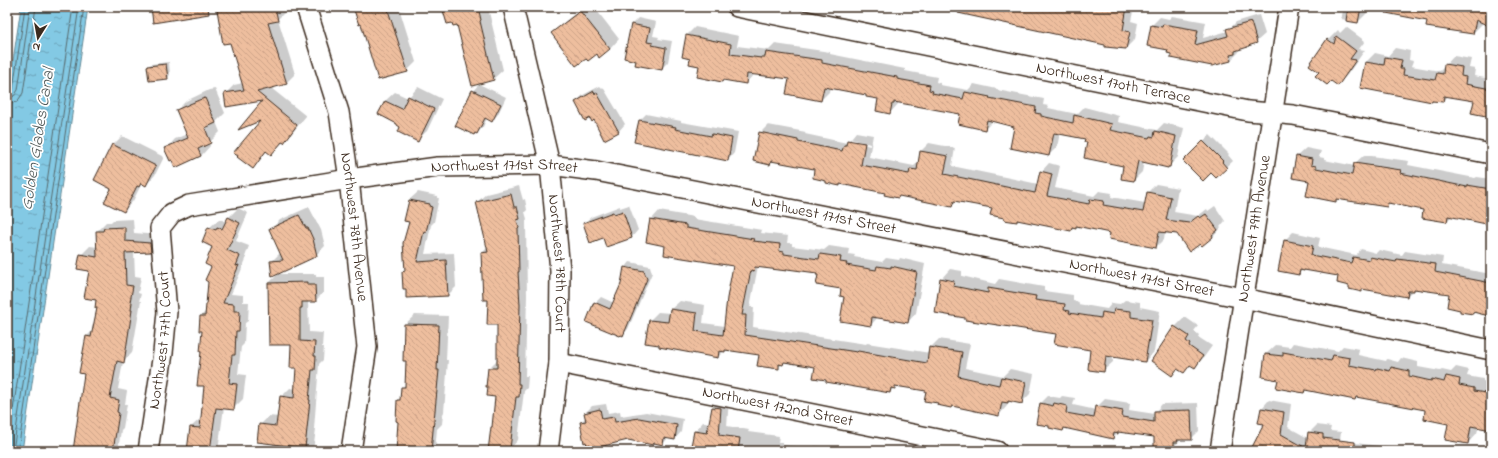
<svg xmlns="http://www.w3.org/2000/svg" width="1498" height="458" font-family="'Indie Flower',sans-serif">
<style>
.water{fill:url(#water-ripples);stroke:#668995}
.shadow{fill:#0003;fill-rule:evenodd}
.lines{fill:none;stroke-linecap:round;stroke-linejoin:round}
.shore{stroke:#586a6d;stroke-width:1}
.building{fill:url(#building-back-hatch);stroke:#3b2a1e}
.minor-casing{stroke:#3b2a1e;stroke-width:22}
.minor{stroke:#fff;stroke-width:19}
.labels{text-anchor:middle;dominant-baseline:central;stroke-width:3.5;stroke-linejoin:round;paint-order:stroke}
.street-label{font-size:16px;fill:#3b2a1e;stroke:#fff}
.water-label{font-size:17px;font-style:italic;fill:#515a59;stroke:#fff}
</style>
<defs>
<pattern id="water-ripples" width="26" height="14" patternUnits="userSpaceOnUse"><rect width="26" height="14" fill="#83c9e4"/><path d="M2 4q2-2 4 0t4 0M15 11q2-2 4 0t4 0" fill="none" stroke="#6ca3b8"/></pattern>
<pattern id="building-back-hatch" width="6" height="6" patternUnits="userSpaceOnUse"><rect width="6" height="6" fill="#eebe9e"/><path d="M-1 5l2 2M0 0l6 6M5-1l2 2" fill="none" stroke="#cda388"/></pattern>
</defs>
<rect width="100%" height="100%" fill="#fff"/>
<filter id="ink" filterUnits="userSpaceOnUse"><feTurbulence type="fractalNoise" baseFrequency=".025" numOctaves="2"/><feDisplacementMap in="SourceGraphic" scale="8" xChannelSelector="R" yChannelSelector="G"/><feConvolveMatrix kernelMatrix="1 2 1 2 8 2 1 2 1" color-interpolation-filters="sRGB"/></filter>
<g filter="url(#ink)">
<path class="water" d="M 21,7 L 88,7 L 22,451 L 7,451 L 7,101 Z"/>
<path class="shadow" d="M 221,7 L 285,7 L 286,11 L 278,19 L 295,74 L 286,83 L 271,88 L 306,116 L 292,133 L 271,154 L 267,151 L 252,167 L 264,118 L 265,99 L 225,94 L 234,85 L 243,83 L 231,42 L 218,11 Z
M 354,7 L 411,7 L 400,11 L 416,62 L 407,71 L 361,23 Z
M 443,7 L 489,7 L 490,10 L 489,12 L 503,70 L 493,79 L 457,24 Z
M 583,7 L 594,7 L 619,39 L 610,49 L 597,53 L 553,33 L 562,24 Z
M 947,7 L 1134,7 L 1131,21 L 1138,23 L 1135,39 L 1126,48 L 1119,47 L 1117,48 L 1106,46 L 1106,44 L 946,9 Z
M 1344,7 L 1368,7 L 1367,13 L 1358,22 L 1341,19 Z
M 1369,7 L 1491,7 L 1491,25 L 1483,22 L 1482,24 L 1473,33 L 1428,21 L 1410,13 Z
M 1259,15 L 1265,34 L 1256,42 L 1238,49 L 1239,52 L 1231,60 L 1172,53 L 1169,50 L 1148,45 L 1152,25 L 1160,17 L 1169,19 L 1172,16 L 1206,22 L 1203,38 L 1228,31 L 1236,22 Z
M 638,18 L 656,22 L 653,36 L 659,37 L 658,39 L 672,41 L 668,62 L 661,69 L 637,60 L 632,24 Z
M 695,27 L 739,36 L 737,46 L 769,50 L 775,44 L 830,52 L 830,54 L 905,69 L 905,71 L 937,77 L 936,82 L 940,83 L 940,85 L 968,90 L 974,84 L 997,89 L 997,90 L 1044,99 L 1043,105 L 1049,106 L 1048,108 L 1077,114 L 1084,107 L 1119,116 L 1118,122 L 1157,130 L 1164,123 L 1184,128 L 1178,157 L 1169,166 L 1144,162 L 1142,172 L 1134,180 L 1125,165 L 1088,142 L 1086,139 L 1060,133 L 1057,147 L 1049,155 L 1016,126 L 993,121 L 985,129 L 961,113 L 898,102 L 898,104 L 890,113 L 879,98 L 868,94 L 830,87 L 829,92 L 821,100 L 790,78 L 754,74 L 746,83 L 700,66 L 691,58 L 687,35 Z
M 1346,27 L 1365,41 L 1359,49 L 1365,50 L 1347,75 L 1338,84 L 1320,72 L 1328,40 L 1338,30 L 1340,33 Z
M 1395,48 L 1410,51 L 1409,60 L 1413,61 L 1411,66 L 1440,71 L 1454,56 L 1471,59 L 1469,68 L 1475,69 L 1474,76 L 1491,79 L 1491,116 L 1475,100 L 1448,95 L 1443,101 L 1361,87 L 1366,62 L 1375,53 L 1388,56 Z
M 169,62 L 170,75 L 167,78 L 148,67 L 151,64 Z
M 479,84 L 506,97 L 498,114 L 492,121 L 487,118 L 483,127 L 477,133 L 473,91 Z
M 600,86 L 602,88 L 603,87 L 625,124 L 619,131 L 605,138 L 594,119 L 576,102 L 583,95 Z
M 418,87 L 442,99 L 427,131 L 417,140 L 402,127 L 385,101 L 395,92 L 408,98 Z
M 215,89 L 225,113 L 216,122 L 220,132 L 209,143 L 210,146 L 201,156 L 172,159 L 166,149 L 175,139 L 187,134 L 177,110 L 186,101 L 209,90 Z
M 646,114 L 681,121 L 681,122 L 738,132 L 734,153 L 728,160 L 640,120 Z
M 768,125 L 806,132 L 805,134 L 847,143 L 856,132 L 873,135 L 869,157 L 914,166 L 919,161 L 921,151 L 929,143 L 955,148 L 952,166 L 1038,184 L 1041,172 L 1049,163 L 1060,166 L 1055,188 L 1094,196 L 1099,191 L 1112,193 L 1111,197 L 1145,203 L 1148,192 L 1156,184 L 1178,188 L 1174,212 L 1198,216 L 1207,209 L 1208,211 L 1215,206 L 1225,221 L 1220,227 L 1221,228 L 1213,237 L 1165,232 L 1164,239 L 1156,247 L 1111,232 L 1077,225 L 1070,230 L 1018,219 L 1017,221 L 993,207 L 958,200 L 952,206 L 841,183 L 839,185 L 827,181 L 816,169 L 773,160 L 770,164 L 760,133 ZM 851,139 L 870,144 L 870,146 L 851,141 Z
M 1210,135 L 1229,154 L 1228,155 L 1233,161 L 1216,177 L 1211,171 L 1184,161 Z
M 122,136 L 164,157 L 155,175 L 146,185 L 142,183 L 133,201 L 124,211 L 112,188 L 113,145 Z
M 1306,148 L 1321,151 L 1319,157 L 1324,158 L 1324,160 L 1355,166 L 1355,163 L 1364,155 L 1409,161 L 1408,165 L 1475,178 L 1477,177 L 1491,179 L 1491,224 L 1452,216 L 1447,221 L 1425,209 L 1390,202 L 1387,206 L 1338,198 L 1336,201 L 1310,181 L 1297,156 Z
M 519,186 L 523,200 L 525,199 L 527,210 L 525,212 L 527,219 L 526,221 L 527,296 L 525,376 L 528,376 L 527,388 L 524,391 L 518,440 L 510,449 L 509,451 L 488,451 L 492,428 L 494,426 L 496,396 L 489,368 L 497,360 L 498,324 L 489,299 L 482,253 L 488,247 L 477,202 L 486,194 Z
M 418,192 L 437,196 L 437,198 L 439,198 L 434,222 L 431,225 L 425,254 L 454,253 L 456,287 L 448,295 L 406,288 L 403,272 L 406,269 L 410,221 L 409,200 Z
M 629,205 L 638,230 L 632,237 L 607,246 L 604,237 L 584,223 L 591,217 L 620,206 L 620,208 Z
M 309,207 L 321,230 L 325,246 L 316,255 L 273,275 L 271,262 L 281,252 L 271,229 L 280,220 Z
M 238,208 L 248,213 L 236,241 L 249,246 L 245,257 L 247,257 L 231,294 L 243,295 L 243,302 L 249,302 L 248,321 L 245,323 L 244,344 L 241,347 L 238,374 L 246,375 L 243,399 L 233,409 L 224,407 L 218,451 L 221,451 L 188,451 L 191,427 L 201,418 L 202,418 L 205,386 L 201,316 L 207,310 L 212,266 L 214,246 L 209,228 L 219,219 L 225,221 Z
M 659,211 L 694,217 L 694,219 L 762,230 L 761,233 L 788,236 L 787,243 L 792,243 L 792,246 L 824,250 L 829,246 L 849,249 L 848,254 L 855,255 L 854,257 L 882,262 L 886,258 L 899,260 L 900,258 L 925,264 L 916,313 L 908,322 L 878,317 L 871,325 L 845,296 L 842,289 L 818,272 L 788,268 L 787,270 L 758,266 L 750,307 L 754,307 L 753,327 L 866,344 L 867,343 L 930,353 L 930,348 L 939,339 L 970,344 L 965,368 L 1003,376 L 1010,369 L 1034,374 L 1030,394 L 1021,403 L 1009,400 L 1007,406 L 999,415 L 939,403 L 927,390 L 896,386 L 890,392 L 816,366 L 785,361 L 778,368 L 760,354 L 726,349 L 718,357 L 650,320 L 658,312 L 670,313 L 671,309 L 680,301 L 705,305 L 703,323 L 725,326 L 734,266 L 667,245 L 651,220 Z
M 133,219 L 134,233 L 159,235 L 159,242 L 150,251 L 134,252 L 135,276 L 141,277 L 138,293 L 141,294 L 139,301 L 141,301 L 132,353 L 123,362 L 118,389 L 127,391 L 125,404 L 127,404 L 123,428 L 121,430 L 118,451 L 73,451 L 85,373 L 87,336 L 93,330 L 98,307 L 90,270 L 81,255 L 90,246 L 98,247 L 97,231 L 106,222 L 111,222 L 113,220 Z
M 1293,232 L 1320,238 L 1318,247 L 1356,255 L 1361,249 L 1376,253 L 1379,250 L 1402,255 L 1405,251 L 1443,257 L 1442,265 L 1491,274 L 1491,315 L 1474,312 L 1472,313 L 1450,294 L 1415,288 L 1407,296 L 1364,288 L 1361,291 L 1350,285 L 1339,275 L 1303,270 L 1298,274 L 1279,270 L 1285,240 Z
M 630,262 L 650,266 L 652,273 L 628,329 L 623,334 L 595,303 L 601,297 L 614,303 L 622,284 L 625,268 Z
M 950,269 L 962,271 L 962,276 L 995,284 L 999,279 L 1044,287 L 1044,291 L 1073,295 L 1073,301 L 1079,302 L 1078,304 L 1107,309 L 1112,303 L 1120,304 L 1125,300 L 1140,302 L 1140,307 L 1160,311 L 1154,352 L 1145,361 L 1113,356 L 1113,362 L 1103,371 L 1091,349 L 1057,333 L 966,319 L 941,279 Z
M 278,274 L 316,274 L 316,277 L 324,277 L 324,292 L 315,301 L 308,301 L 309,332 L 323,333 L 322,347 L 324,347 L 323,360 L 319,364 L 314,429 L 316,429 L 313,451 L 272,451 L 273,443 L 260,425 L 269,416 L 279,417 L 281,397 L 290,388 L 296,389 L 297,367 L 292,344 L 269,283 Z
M 415,315 L 448,316 L 446,360 L 448,360 L 444,412 L 443,414 L 442,424 L 437,429 L 435,451 L 395,451 L 397,447 L 399,421 L 398,401 L 401,398 L 402,388 L 406,384 L 405,324 Z
M 1185,317 L 1198,326 L 1194,331 L 1199,335 L 1198,337 L 1212,346 L 1204,357 L 1195,367 L 1192,364 L 1184,372 L 1179,368 L 1172,374 L 1175,327 Z
M 1293,343 L 1338,351 L 1343,346 L 1359,349 L 1358,355 L 1386,361 L 1387,359 L 1398,362 L 1401,358 L 1418,362 L 1418,367 L 1440,371 L 1442,370 L 1451,372 L 1456,367 L 1469,370 L 1467,376 L 1483,379 L 1483,381 L 1491,383 L 1491,429 L 1479,426 L 1477,433 L 1468,443 L 1449,423 L 1426,410 L 1358,396 L 1355,399 L 1306,389 L 1304,392 L 1279,379 L 1266,354 L 1276,345 L 1290,347 Z
M 1048,396 L 1060,398 L 1062,396 L 1075,398 L 1073,405 L 1096,410 L 1097,407 L 1105,399 L 1130,403 L 1129,410 L 1155,414 L 1155,412 L 1162,404 L 1198,403 L 1199,431 L 1191,439 L 1181,440 L 1173,447 L 1155,437 L 1119,431 L 1113,438 L 1065,427 L 1063,430 L 1037,423 L 1040,404 Z
M 722,398 L 729,399 L 727,426 L 749,430 L 748,432 L 779,436 L 778,442 L 782,442 L 782,445 L 812,449 L 815,446 L 849,451 L 691,451 L 695,431 L 703,422 L 710,423 L 713,407 Z
M 1269,400 L 1291,404 L 1288,427 L 1308,438 L 1309,433 L 1317,425 L 1331,427 L 1330,431 L 1341,432 L 1340,441 L 1402,449 L 1401,451 L 1252,451 L 1266,423 L 1260,422 L 1262,408 Z
M 606,404 L 608,413 L 620,411 L 621,416 L 646,412 L 683,419 L 681,432 L 675,439 L 668,438 L 663,444 L 655,442 L 653,444 L 628,439 L 591,443 L 581,422 L 586,417 L 585,413 L 592,406 Z"/>
<g class="lines">
<path class="shore" d="M 7,93 L 11,92 L 13,89 L 25,7
M 7,98 L 14,96 L 18,90 L 30,7
M 7,104 L 17,102 L 23,93 L 36,7
M 7,451 L 73,7
M 13,451 L 79,7
M 18,451 L 84,7"/>
</g>
<path class="building" d="M 151,7 L 208,7 L 209,14 L 153,23 Z
M 225,7 L 275,7 L 278,21 L 268,23 L 287,84 L 257,92 L 297,125 L 284,143 L 282,142 L 271,155 L 266,151 L 253,169 L 237,157 L 238,156 L 233,153 L 260,121 L 238,130 L 262,101 L 226,107 L 224,93 L 244,90 L 230,43 L 223,44 L 217,10 L 225,8 Z
M 353,7 L 387,7 L 408,72 L 378,80 L 361,24 L 359,25 Z
M 442,7 L 478,7 L 481,20 L 480,21 L 494,80 L 472,86 L 457,25 L 453,26 L 452,23 L 447,24 Z
M 958,7 L 1127,7 L 1123,30 L 1130,32 L 1126,49 L 1105,47 L 1105,45 L 958,13 Z
M 1348,7 L 1361,7 L 1358,23 L 1346,21 Z
M 1387,7 L 1491,7 L 1491,27 L 1476,20 L 1473,34 L 1426,27 L 1427,21 L 1386,13 Z
M 580,11 L 610,49 L 599,58 L 597,54 L 588,61 L 586,59 L 576,66 L 551,33 Z
M 1251,22 L 1257,43 L 1248,46 L 1248,47 L 1235,51 L 1235,54 L 1230,55 L 1231,61 L 1212,66 L 1171,58 L 1171,54 L 1167,53 L 1168,50 L 1147,46 L 1151,25 L 1162,27 L 1163,24 L 1198,30 L 1195,45 L 1228,36 L 1226,29 Z
M 631,24 L 650,28 L 647,42 L 653,43 L 652,45 L 666,48 L 662,70 L 635,65 L 636,61 L 624,58 Z
M 686,35 L 731,44 L 730,54 L 761,58 L 761,57 L 765,57 L 766,52 L 822,60 L 822,63 L 897,77 L 897,79 L 930,85 L 929,90 L 933,91 L 932,93 L 963,99 L 965,92 L 990,97 L 989,98 L 1036,107 L 1035,113 L 1041,114 L 1041,116 L 1073,123 L 1074,115 L 1112,124 L 1110,130 L 1149,138 L 1150,136 L 1154,137 L 1155,131 L 1176,136 L 1170,167 L 1168,167 L 1168,168 L 1138,161 L 1134,181 L 1121,179 L 1123,166 L 1084,158 L 1087,142 L 1084,142 L 1085,139 L 1054,133 L 1049,156 L 1010,148 L 1014,127 L 987,120 L 985,130 L 958,124 L 960,114 L 894,102 L 894,104 L 892,104 L 890,114 L 876,111 L 878,99 L 866,97 L 866,95 L 824,87 L 821,101 L 786,94 L 789,79 L 774,77 L 747,74 L 746,84 L 723,80 L 722,82 L 697,77 L 699,66 L 689,64 L 690,59 L 682,57 Z
M 1336,36 L 1356,51 L 1350,59 L 1356,60 L 1338,86 L 1331,81 L 1327,85 L 1315,76 L 1319,72 L 1309,65 L 1327,39 L 1334,44 Z
M 1385,57 L 1402,60 L 1400,69 L 1404,69 L 1403,75 L 1435,80 L 1437,73 L 1443,74 L 1444,64 L 1462,67 L 1461,76 L 1466,77 L 1465,84 L 1491,89 L 1491,117 L 1471,113 L 1474,101 L 1444,96 L 1443,102 L 1432,101 L 1432,102 L 1360,88 L 1365,62 L 1384,65 Z
M 166,64 L 168,79 L 149,81 L 147,66 Z
M 472,90 L 501,104 L 492,122 L 485,118 L 477,134 L 475,133 L 474,135 L 455,126 Z
M 594,91 L 595,94 L 597,93 L 619,132 L 604,140 L 594,120 L 592,122 L 590,118 L 585,121 L 575,102 Z
M 408,96 L 434,109 L 418,142 L 398,132 L 400,127 L 397,125 L 397,124 L 378,114 L 385,101 L 402,109 Z
M 205,98 L 216,123 L 205,128 L 211,143 L 198,149 L 201,156 L 175,168 L 172,160 L 170,161 L 164,148 L 188,138 L 176,110 L 199,100 Z
M 639,120 L 676,127 L 675,129 L 711,136 L 712,134 L 732,138 L 728,161 L 634,142 Z
M 759,132 L 798,140 L 798,142 L 842,151 L 844,145 L 846,145 L 847,140 L 865,143 L 861,165 L 909,174 L 910,169 L 917,170 L 920,151 L 948,156 L 944,174 L 1035,193 L 1040,171 L 1052,174 L 1047,196 L 1089,204 L 1090,199 L 1104,201 L 1103,205 L 1143,212 L 1147,192 L 1171,197 L 1166,220 L 1189,223 L 1198,216 L 1200,218 L 1206,214 L 1218,230 L 1212,235 L 1213,237 L 1202,246 L 1200,244 L 1189,252 L 1177,234 L 1159,232 L 1156,248 L 1109,239 L 1110,233 L 1076,226 L 1076,228 L 1072,227 L 1071,231 L 1017,220 L 1017,222 L 1004,220 L 1004,218 L 990,215 L 992,208 L 954,201 L 952,207 L 899,196 L 898,198 L 884,195 L 885,193 L 840,184 L 840,186 L 826,183 L 826,181 L 813,178 L 814,169 L 771,161 L 770,165 L 753,161 Z
M 1203,141 L 1223,161 L 1222,162 L 1227,168 L 1216,178 L 1211,173 L 1203,181 L 1183,161 Z
M 112,144 L 156,166 L 146,186 L 141,183 L 139,187 L 137,186 L 124,212 L 104,202 L 111,189 L 94,180 Z
M 1296,156 L 1312,159 L 1311,165 L 1316,166 L 1316,168 L 1352,175 L 1354,163 L 1401,170 L 1400,173 L 1467,187 L 1467,185 L 1491,189 L 1491,225 L 1448,216 L 1447,222 L 1422,218 L 1423,210 L 1388,203 L 1387,207 L 1336,199 L 1336,202 L 1306,196 L 1309,181 L 1292,178 Z
M 511,194 L 514,207 L 517,207 L 520,219 L 517,220 L 519,228 L 518,229 L 519,272 L 518,272 L 520,305 L 518,384 L 520,384 L 519,397 L 516,397 L 510,449 L 503,448 L 503,451 L 488,451 L 491,427 L 492,427 L 495,397 L 487,396 L 488,387 L 486,387 L 488,368 L 497,368 L 497,325 L 487,325 L 488,300 L 483,300 L 481,253 L 488,252 L 476,202 Z
M 409,200 L 430,204 L 429,206 L 432,207 L 426,232 L 424,231 L 417,262 L 446,260 L 448,296 L 406,298 L 406,289 L 403,289 L 402,272 L 405,271 L 403,243 L 409,222 L 404,221 Z
M 623,211 L 632,238 L 606,247 L 603,238 L 590,243 L 583,223 L 613,212 L 614,214 Z
M 299,215 L 306,228 L 308,228 L 313,239 L 317,256 L 272,277 L 270,261 L 283,260 L 269,229 Z
M 228,217 L 240,223 L 227,250 L 240,256 L 236,266 L 239,265 L 223,303 L 234,304 L 234,311 L 240,311 L 239,331 L 236,331 L 235,355 L 232,355 L 229,383 L 237,384 L 234,410 L 216,408 L 210,451 L 187,451 L 190,427 L 200,428 L 204,386 L 197,386 L 201,352 L 200,352 L 202,331 L 199,331 L 200,316 L 205,316 L 208,282 L 205,280 L 211,267 L 205,264 L 212,247 L 202,242 L 208,227 L 216,230 L 217,227 L 222,229 Z
M 650,219 L 686,225 L 686,228 L 754,239 L 753,241 L 780,244 L 779,251 L 784,252 L 784,254 L 819,259 L 820,254 L 841,257 L 840,262 L 847,263 L 846,265 L 876,270 L 877,266 L 891,268 L 891,266 L 917,272 L 908,323 L 872,317 L 871,326 L 840,321 L 844,297 L 840,296 L 841,289 L 816,285 L 818,275 L 816,275 L 817,273 L 787,269 L 787,271 L 755,267 L 754,271 L 751,270 L 742,315 L 746,315 L 745,335 L 857,352 L 858,351 L 927,363 L 929,347 L 962,352 L 958,376 L 999,385 L 1001,377 L 1026,382 L 1022,404 L 1008,401 L 1008,403 L 1002,402 L 999,416 L 952,406 L 951,408 L 937,405 L 938,403 L 924,401 L 926,391 L 895,386 L 895,389 L 891,388 L 890,393 L 826,382 L 826,380 L 813,378 L 815,367 L 784,362 L 783,365 L 779,364 L 779,369 L 757,366 L 759,355 L 725,350 L 725,352 L 719,351 L 718,358 L 659,347 L 659,345 L 645,343 L 649,320 L 668,322 L 670,309 L 697,313 L 695,331 L 723,335 L 727,298 L 733,266 L 664,255 L 665,246 L 646,242 Z
M 125,227 L 125,241 L 150,243 L 151,252 L 125,253 L 126,285 L 133,286 L 130,302 L 132,302 L 131,310 L 132,310 L 124,363 L 117,361 L 110,398 L 119,400 L 117,412 L 119,413 L 113,451 L 73,451 L 84,374 L 79,373 L 86,336 L 91,337 L 97,308 L 95,308 L 96,300 L 84,298 L 89,271 L 77,269 L 80,254 L 97,257 L 96,231 L 103,231 L 104,228 Z
M 1284,240 L 1313,246 L 1311,255 L 1351,263 L 1353,257 L 1370,260 L 1370,257 L 1396,262 L 1397,259 L 1436,264 L 1435,272 L 1491,283 L 1491,304 L 1489,316 L 1473,312 L 1473,314 L 1460,312 L 1460,310 L 1447,307 L 1449,294 L 1414,289 L 1414,291 L 1408,291 L 1407,297 L 1362,289 L 1362,292 L 1349,289 L 1349,286 L 1337,283 L 1338,276 L 1304,270 L 1304,271 L 1300,270 L 1299,275 L 1278,271 Z
M 624,267 L 644,271 L 647,279 L 623,336 L 621,335 L 620,336 L 586,322 L 594,302 L 610,309 L 621,284 Z
M 940,278 L 954,281 L 953,286 L 988,293 L 988,288 L 1036,296 L 1035,300 L 1065,304 L 1064,310 L 1070,311 L 1069,313 L 1101,318 L 1102,312 L 1113,314 L 1114,309 L 1131,311 L 1131,317 L 1152,320 L 1145,362 L 1106,356 L 1104,372 L 1089,370 L 1088,369 L 1090,350 L 1054,344 L 1056,334 L 965,320 L 965,318 L 935,313 Z
M 307,282 L 307,285 L 315,285 L 316,302 L 302,302 L 302,308 L 300,308 L 300,341 L 315,342 L 314,356 L 316,356 L 315,370 L 312,370 L 309,400 L 310,400 L 305,448 L 257,442 L 259,424 L 276,426 L 280,396 L 294,398 L 296,368 L 290,368 L 291,345 L 269,345 L 268,283 Z
M 404,324 L 439,325 L 437,370 L 439,370 L 431,451 L 396,451 L 398,422 L 396,421 L 397,400 L 400,400 L 401,387 L 405,387 L 406,361 L 403,361 Z
M 1174,326 L 1189,336 L 1186,341 L 1190,344 L 1189,346 L 1203,356 L 1195,368 L 1190,365 L 1184,373 L 1177,369 L 1172,376 L 1151,361 Z
M 1283,352 L 1331,361 L 1333,355 L 1350,358 L 1349,365 L 1376,370 L 1377,368 L 1390,371 L 1391,367 L 1409,371 L 1409,376 L 1431,381 L 1432,379 L 1444,382 L 1446,376 L 1460,379 L 1459,385 L 1474,388 L 1474,391 L 1491,394 L 1491,430 L 1471,426 L 1468,444 L 1445,440 L 1448,424 L 1424,419 L 1425,410 L 1356,397 L 1355,400 L 1305,390 L 1304,393 L 1276,388 L 1278,380 L 1262,377 L 1265,354 L 1283,356 Z
M 1040,403 L 1053,406 L 1054,403 L 1067,406 L 1066,413 L 1094,418 L 1096,406 L 1123,411 L 1122,417 L 1154,422 L 1154,411 L 1191,410 L 1192,440 L 1177,440 L 1178,442 L 1174,442 L 1174,448 L 1154,449 L 1154,437 L 1118,432 L 1118,434 L 1114,433 L 1113,439 L 1064,428 L 1063,431 L 1049,428 L 1049,426 L 1036,424 Z
M 712,407 L 721,408 L 719,435 L 740,438 L 738,451 L 690,451 L 694,431 L 707,433 Z
M 1261,408 L 1284,412 L 1281,434 L 1306,448 L 1308,432 L 1323,434 L 1323,438 L 1355,442 L 1355,451 L 1250,451 L 1264,424 L 1258,423 Z
M 600,409 L 602,419 L 614,417 L 615,422 L 639,418 L 677,425 L 675,440 L 664,438 L 663,445 L 654,443 L 653,445 L 628,440 L 591,449 L 590,444 L 587,445 L 586,442 L 584,443 L 580,422 L 586,421 L 584,413 Z"/>
<g class="lines">
<defs>
<g id="minor">
<path id="s1" d="M 306,7 L 339,112 L 349,179 L 367,347 L 351,451"/>
<path id="s2" d="M 513,7 L 550,165 L 560,270 L 559,363 L 548,451"/>
<path id="s3" d="M 737,7 L 1248,111 L 1293,115 L 1491,154"/>
<path id="s4" d="M 559,363 L 997,451"/>
<path id="s5" d="M 148,451 L 163,353 L 167,312 L 160,228 L 172,213 L 189,205 L 349,179 L 438,167 L 550,165 L 596,171 L 1243,298 L 1491,350"/>
<path id="s6" d="M 1220,451 L 1289,7"/>
</g>
</defs>
<use href="#minor" class="minor-casing"/>
<use href="#minor" class="minor"/>
</g>
</g>
<g class="labels">
<g class="street-label">
<text stroke="none"><textPath href="#s3" startOffset="384">Northwest 170th Terrace</textPath></text>
<text stroke="none"><textPath href="#s5" startOffset="581">Northwest 171st Street</textPath></text>
<text stroke="none"><textPath href="#s5" startOffset="905">Northwest 171st Street</textPath></text>
<text stroke="none"><textPath href="#s1" startOffset="226">Northwest 78th Avenue</textPath></text>
<text stroke="none"><textPath href="#s6" startOffset="225">Northwest 79th Avenue</textPath></text>
<text stroke="none"><textPath href="#s2" startOffset="261">Northwest 78th Court</textPath></text>
<text stroke="none"><textPath href="#s5" startOffset="1229">Northwest 171st Street</textPath></text>
<text stroke="none"><textPath href="#s5" startOffset="112">Northwest 77th Court</textPath></text>
<text stroke="none"><textPath href="#s4" startOffset="223">Northwest 172nd Street</textPath></text>
</g>
<g class="water-label">
<text transform="translate(38 139) rotate(-81)">Golden Glades Canal</text>
</g>
</g>
<rect width="1498" height="458" fill="none" stroke="#fff" stroke-width="24"/>
<rect x="12" y="12" width="1474" height="434" fill="none" stroke="#3b2a1e" stroke-width="1.5" filter="url(#ink)"/>
<g transform="translate(38 38) rotate(191)" stroke="#ffffff" stroke-width="3" paint-order="stroke">
<path d="M0-3L7 15L0 10L-7 15Z" fill="#3b2a1e"/>
<text y="-6" font-size="11" font-weight="bold" text-anchor="middle" fill="#3b2a1e">N</text>
</g>
</svg>
